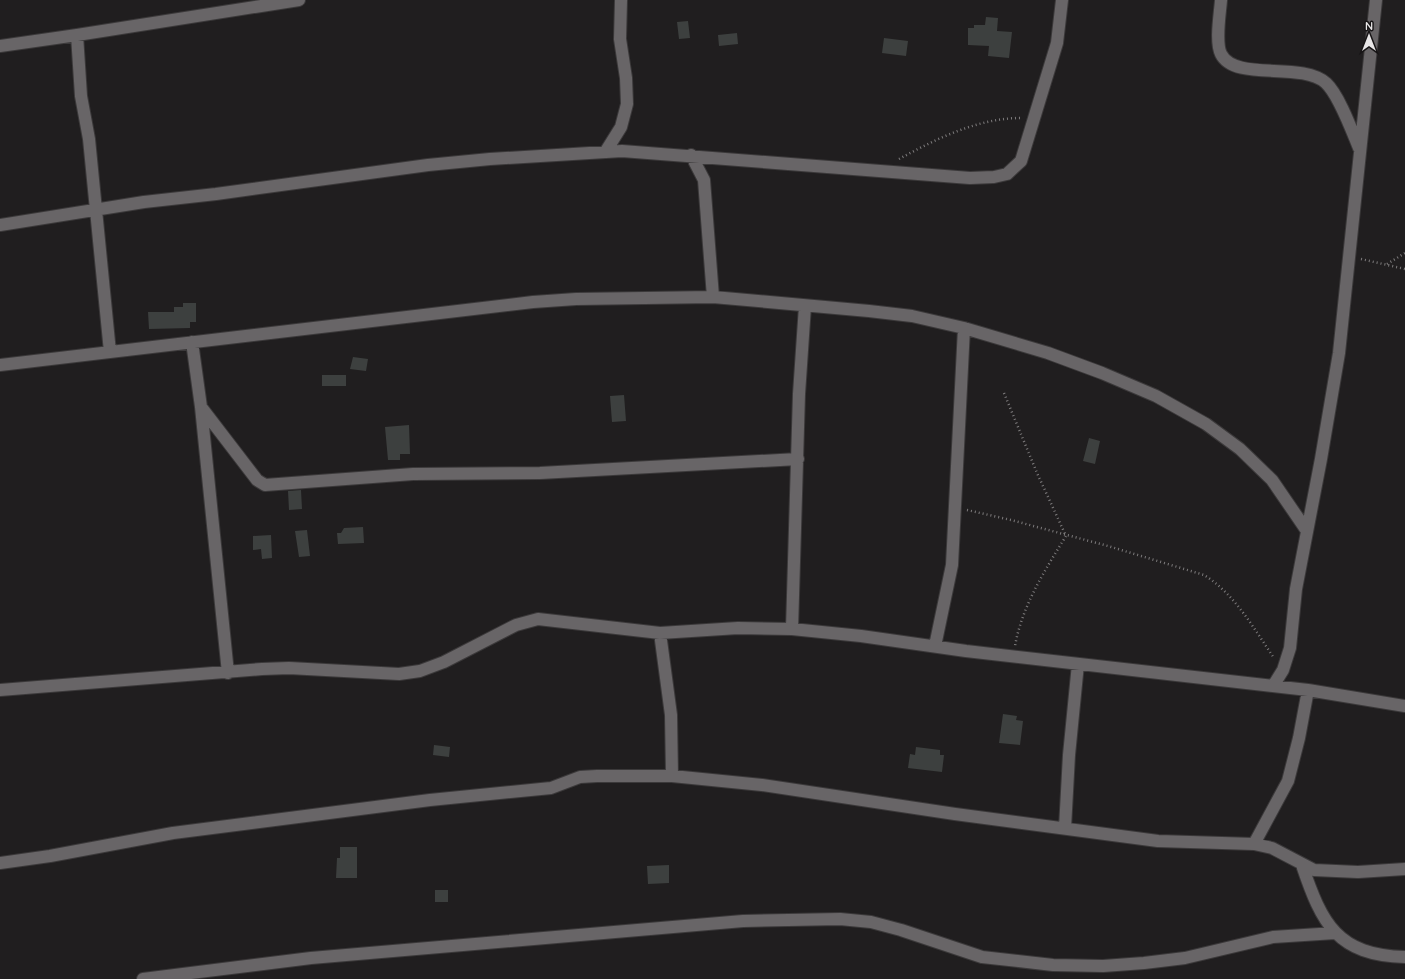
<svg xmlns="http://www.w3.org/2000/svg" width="1405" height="979" font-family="Quicksand,sans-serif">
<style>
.building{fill:#3d403f}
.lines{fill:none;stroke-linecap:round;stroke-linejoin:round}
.street-casing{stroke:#3b393a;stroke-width:14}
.path{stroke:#7d7b7c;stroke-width:2.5;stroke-dasharray:1 3;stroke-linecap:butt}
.street{stroke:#686567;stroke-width:12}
</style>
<rect width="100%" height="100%" fill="#201e1f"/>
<path class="building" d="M 986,17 L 998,18 L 997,31 L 1012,32 L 1009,58 L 988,56 L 989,46 L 968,45 L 968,28 L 974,28 L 974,25 L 985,25 Z
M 688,21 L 690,38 L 679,39 L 677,22 Z
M 737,33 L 738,44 L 719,46 L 718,35 Z
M 884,38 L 908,41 L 906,56 L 882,53 Z
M 183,303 L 196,303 L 196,322 L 190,322 L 190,328 L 149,329 L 148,312 L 174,312 L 174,307 L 183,307 Z
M 353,357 L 368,359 L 366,371 L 350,369 Z
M 322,375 L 346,375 L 346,386 L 322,386 Z
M 624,395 L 626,421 L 612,422 L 610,396 Z
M 409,425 L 410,454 L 400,454 L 400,460 L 388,460 L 385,427 Z
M 1089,438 L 1100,441 L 1095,464 L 1083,461 Z
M 301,490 L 302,509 L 289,510 L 288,491 Z
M 363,527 L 364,543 L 338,544 L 337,533 L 341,533 L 344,528 Z
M 307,530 L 310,556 L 299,557 L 295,531 Z
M 271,535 L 272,558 L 262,559 L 261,549 L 253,550 L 253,536 Z
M 1003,714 L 1017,716 L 1016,720 L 1023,721 L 1020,745 L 999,743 Z
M 434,745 L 450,747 L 449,757 L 433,755 Z
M 916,747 L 940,750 L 940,755 L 944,755 L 942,772 L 908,768 L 910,754 L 915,755 Z
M 340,847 L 357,847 L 357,878 L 336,878 L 337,858 L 340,858 Z
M 669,865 L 669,883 L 648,884 L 647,866 Z
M 435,890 L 448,890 L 448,902 L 435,902 Z"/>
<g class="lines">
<defs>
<path id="street" d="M 1221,0 C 1220,14 1215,42 1221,54 C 1235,82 1301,61 1326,83 C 1339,95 1352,131 1359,148
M 77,35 L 81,96 L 89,139 L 110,352
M 0,46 L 77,35 L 299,0
M 606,151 L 621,127 L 627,104 L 626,78 L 620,39 L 621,0
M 691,155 L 704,180 L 713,297
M 0,225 L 144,202 L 216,194 L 428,165 L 490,159 L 622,151 L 970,178 L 994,177 L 1007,174 L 1021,161 L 1057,43 L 1062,0
M 192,342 L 201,407 L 228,673
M 0,365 L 533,302 L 576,299 L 713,297 L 869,311 L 912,316 L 964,328 L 1048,353 L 1102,373 L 1156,396 L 1206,424 L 1240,449 L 1272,480 L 1307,531
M 201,407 L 257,480 L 265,485 L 413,474 L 540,473 L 798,459
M 792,629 L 799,394 L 805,306
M 660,633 L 671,715 L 672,776
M 935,646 L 952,565 L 964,328
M 1273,686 L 1283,670 L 1290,648 L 1296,589 L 1321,459 L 1339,353 L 1376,0
M 0,690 L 262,669 L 289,668 L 399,674 L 420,671 L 444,662 L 516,625 L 538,619 L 660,633 L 738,628 L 792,629 L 861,636 L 966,651 L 1308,690 L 1405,706
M 1065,828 L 1069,755 L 1078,664
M 1254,844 L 1288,781 L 1299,738 L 1308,690
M 0,863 L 50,856 L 173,833 L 430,800 L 551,788 L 580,777 L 597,776 L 672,776 L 762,785 L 955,814 L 1158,841 L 1254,844 L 1272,848 L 1314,870 L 1358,872 L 1405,869
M 1302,865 C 1322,924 1337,955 1405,957
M 143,979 L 311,958 L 743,921 L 840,919 L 871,922 L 901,930 L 982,957 L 1053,965 L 1103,966 L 1144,963 L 1185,958 L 1273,937 L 1335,933"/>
</defs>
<use href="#street" class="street-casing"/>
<path class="path" d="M 899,159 C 936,139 978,118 1021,118
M 1361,259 L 1405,269
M 1387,264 L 1405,253
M 1004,393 L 1037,473 L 1066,536 C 1045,570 1022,606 1015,646
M 967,510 L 1011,520 L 1108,546 L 1204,575 C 1235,594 1254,629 1274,658"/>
<use href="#street" class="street"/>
</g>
<g transform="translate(1369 36)" stroke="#171516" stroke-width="3" paint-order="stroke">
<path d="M0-3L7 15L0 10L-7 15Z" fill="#e8e6e7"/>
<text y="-6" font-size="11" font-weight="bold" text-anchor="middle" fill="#e8e6e7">N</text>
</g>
</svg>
